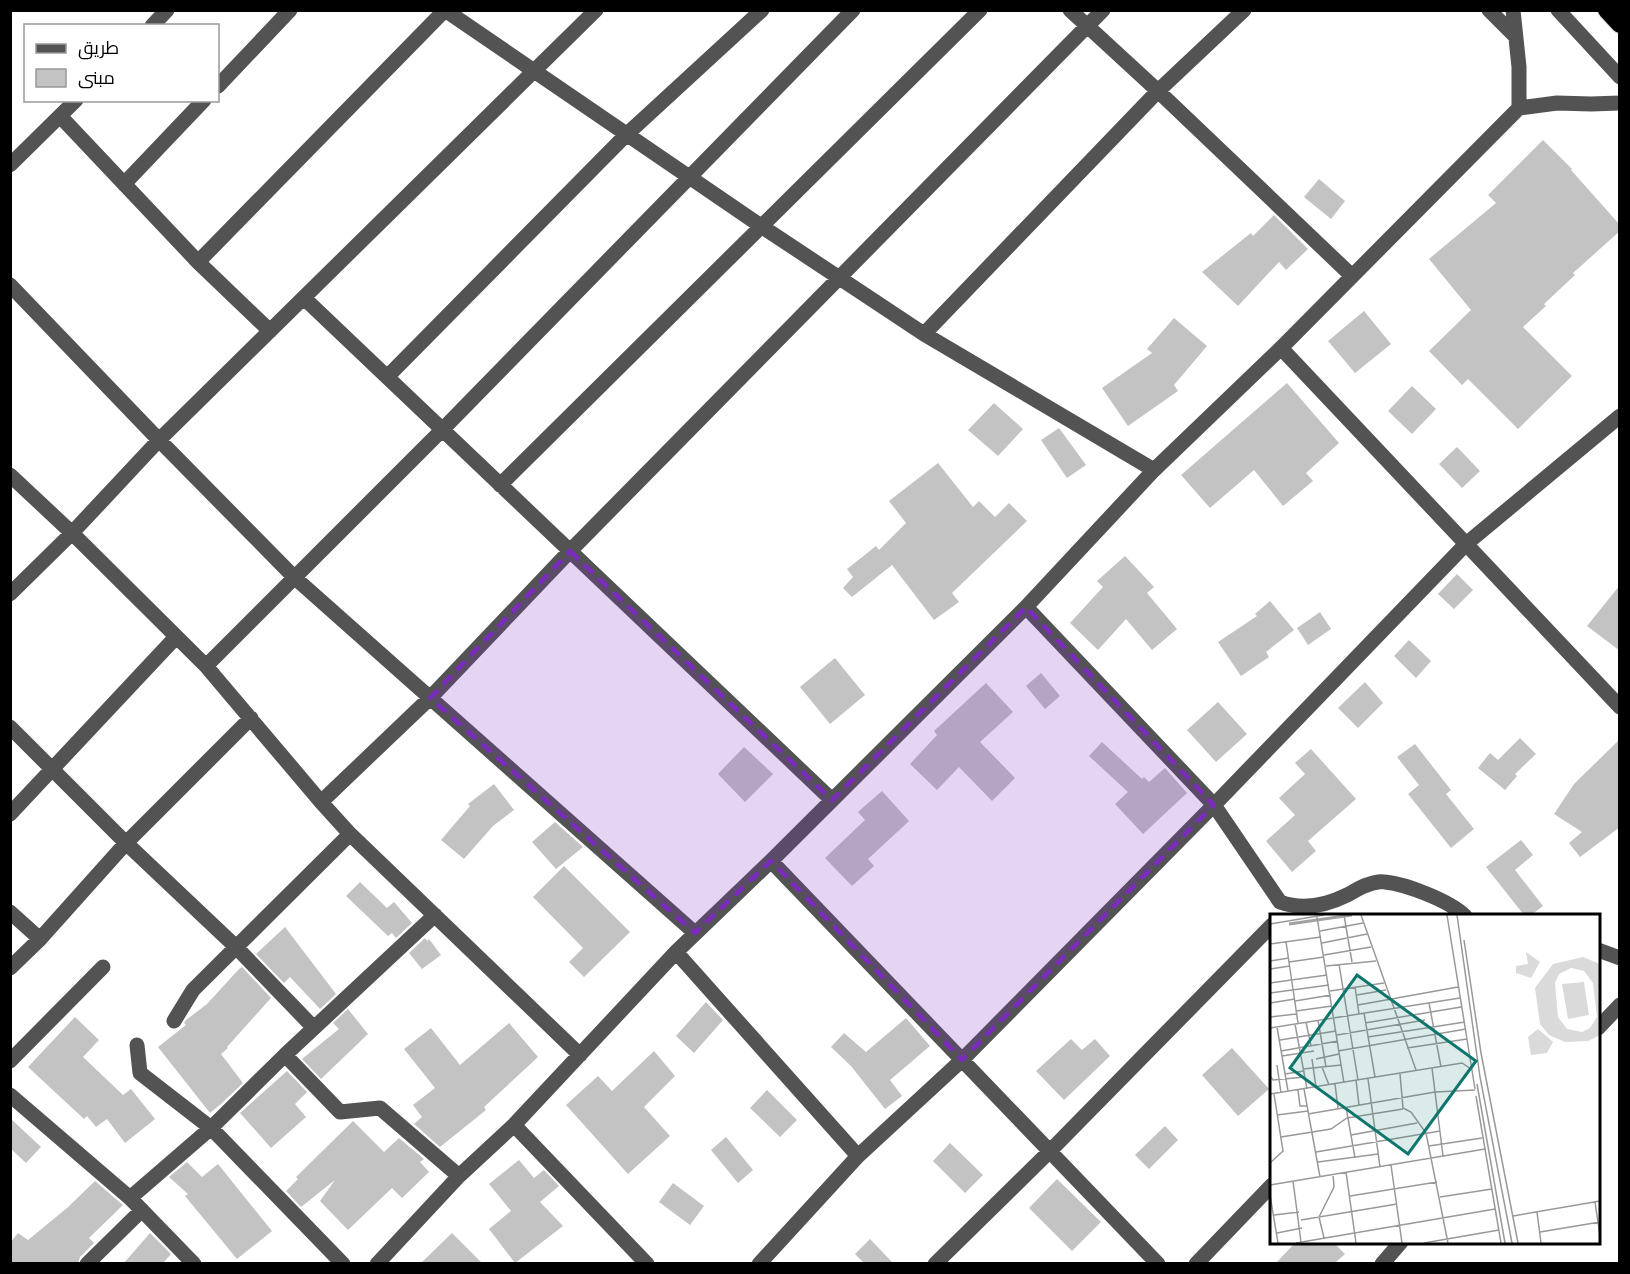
<svg xmlns="http://www.w3.org/2000/svg" width="1630" height="1274" font-family="'PT Sans Narrow',Cairo,sans-serif">
<style>
.building{fill:#c3c3c3}
.lines{fill:none;stroke-linecap:round;stroke-linejoin:round}
.highway-casing{stroke:#dbdbdb;stroke-width:20}
.minor{stroke:#535353;stroke-width:15}
.highway{stroke:#000;stroke-width:18}
.marked{fill:#7b2cbf;fill-opacity:0.2;stroke:#7b2cbf;stroke-width:4.5;stroke-dasharray:12 8;stroke-linejoin:round}
.inset-river{fill:none;stroke:#a1a1a1;stroke-width:3}
.inset-road{fill:none;stroke:#999;stroke-width:1.5}
.view{fill:#0f766e;fill-opacity:0.15;stroke:#0f766e;stroke-width:3}
.inset-edge{fill:none;stroke:#000;stroke-width:3}
</style>
<rect width="100%" height="100%" fill="#fff"/>
<path class="building" d="M 1543,140 L 1572,169 L 1571,170 L 1620,225 L 1620,231 L 1573,273 L 1575,275 L 1544,304 L 1546,306 L 1523,327 L 1572,376 L 1518,429 L 1468,379 L 1462,385 L 1429,351 L 1471,310 L 1429,259 L 1496,203 L 1488,195 Z
M 1319,179 L 1345,201 L 1331,219 L 1304,197 Z
M 1274,215 L 1308,249 L 1286,270 L 1279,262 L 1238,306 L 1202,272 L 1251,233 L 1253,236 Z
M 1364,311 L 1391,344 L 1355,373 L 1328,341 Z
M 1174,318 L 1207,346 L 1174,385 L 1178,391 L 1128,426 L 1102,388 L 1152,353 L 1147,349 Z
M 1287,383 L 1339,443 L 1306,473 L 1313,481 L 1283,506 L 1254,470 L 1210,508 L 1181,475 Z
M 1412,386 L 1436,409 L 1412,434 L 1388,411 Z
M 994,403 L 1023,429 L 998,456 L 968,430 Z
M 1059,428 L 1086,465 L 1067,478 L 1041,440 Z
M 1457,447 L 1480,471 L 1462,488 L 1439,464 Z
M 938,463 L 973,507 L 979,501 L 995,517 L 1009,503 L 1027,521 L 952,593 L 959,602 L 934,620 L 892,565 L 852,597 L 843,588 L 853,577 L 847,569 L 876,546 L 879,550 L 906,523 L 889,501 Z
M 1125,556 L 1154,587 L 1147,593 L 1177,629 L 1152,650 L 1126,619 L 1098,650 L 1070,623 L 1103,587 L 1097,581 Z
M 1457,574 L 1473,590 L 1454,609 L 1438,594 Z
M 1620,585 L 1620,651 L 1587,626 Z
M 1270,601 L 1294,630 L 1266,652 L 1269,657 L 1241,676 L 1218,642 L 1257,616 L 1255,614 Z
M 1320,612 L 1331,629 L 1308,645 L 1297,628 Z
M 1409,640 L 1431,661 L 1416,678 L 1394,656 Z
M 835,658 L 865,695 L 830,724 L 800,687 Z
M 1041,673 L 1060,696 L 1045,709 L 1026,686 Z
M 1365,682 L 1383,703 L 1358,728 L 1338,708 Z
M 986,683 L 1013,712 L 980,742 L 1015,778 L 992,801 L 959,767 L 937,790 L 910,764 L 937,735 L 934,731 Z
M 1218,702 L 1247,734 L 1216,762 L 1187,730 Z
M 1520,738 L 1536,754 L 1515,774 L 1517,776 L 1505,790 L 1478,768 L 1490,753 L 1498,760 Z
M 1620,739 L 1620,827 L 1580,857 L 1569,843 L 1582,832 L 1554,814 L 1574,784 Z
M 1102,742 L 1142,779 L 1144,777 L 1149,782 L 1165,768 L 1187,793 L 1143,834 L 1115,804 L 1128,792 L 1089,756 Z
M 1415,744 L 1451,790 L 1446,794 L 1474,829 L 1451,848 L 1408,794 L 1419,785 L 1397,757 Z
M 744,747 L 773,774 L 745,802 L 718,774 Z
M 1311,749 L 1356,799 L 1308,841 L 1316,851 L 1292,872 L 1266,841 L 1295,815 L 1279,798 L 1305,774 L 1295,763 Z
M 494,784 L 514,810 L 493,826 L 464,859 L 441,840 L 470,806 L 468,804 Z
M 882,791 L 909,821 L 868,859 L 874,866 L 852,886 L 825,858 L 865,820 L 858,812 Z
M 555,822 L 583,847 L 556,869 L 532,842 Z
M 1521,840 L 1533,855 L 1515,870 L 1543,906 L 1531,915 L 1524,915 L 1486,867 Z
M 564,866 L 630,932 L 584,977 L 569,962 L 583,948 L 533,897 Z
M 360,882 L 387,908 L 394,902 L 412,923 L 396,938 L 392,933 L 388,936 L 346,896 Z
M 285,927 L 336,994 L 320,1009 L 290,977 L 284,983 L 256,954 Z
M 425,938 L 427,941 L 429,939 L 441,955 L 422,969 L 409,953 Z
M 242,967 L 271,998 L 227,1047 L 228,1048 L 221,1054 L 243,1083 L 222,1103 L 210,1113 L 158,1047 L 186,1025 L 184,1023 L 186,1020 L 207,1004 L 239,969 Z
M 706,1002 L 723,1020 L 694,1053 L 676,1036 Z
M 348,1009 L 368,1034 L 321,1079 L 302,1059 L 339,1029 L 333,1023 Z
M 75,1017 L 99,1040 L 83,1057 L 123,1095 L 131,1089 L 155,1119 L 125,1143 L 107,1119 L 96,1127 L 87,1116 L 84,1119 L 28,1067 Z
M 906,1018 L 930,1046 L 890,1080 L 902,1096 L 885,1109 L 851,1066 L 831,1047 L 844,1033 L 866,1052 Z
M 509,1023 L 538,1057 L 484,1107 L 486,1110 L 440,1147 L 414,1124 L 422,1117 L 413,1105 L 435,1088 L 404,1049 L 431,1028 L 460,1065 Z
M 1071,1039 L 1082,1050 L 1095,1039 L 1110,1056 L 1064,1100 L 1036,1071 Z
M 1232,1048 L 1269,1089 L 1238,1116 L 1202,1075 Z
M 654,1051 L 675,1076 L 644,1107 L 670,1136 L 628,1174 L 566,1105 L 598,1076 L 612,1091 Z
M 287,1071 L 307,1092 L 295,1104 L 306,1117 L 271,1148 L 240,1113 Z
M 767,1090 L 797,1120 L 780,1137 L 750,1108 Z
M 10,1118 L 41,1147 L 26,1163 L 10,1148 Z
M 353,1121 L 384,1152 L 399,1138 L 424,1159 L 420,1162 L 429,1172 L 402,1198 L 392,1188 L 348,1230 L 320,1201 L 335,1180 L 301,1207 L 286,1191 L 298,1179 L 296,1177 Z
M 1165,1126 L 1178,1140 L 1149,1169 L 1135,1155 Z
M 726,1137 L 753,1170 L 738,1183 L 711,1150 Z
M 950,1143 L 983,1175 L 965,1193 L 933,1161 Z
M 519,1160 L 534,1178 L 544,1170 L 559,1186 L 540,1202 L 563,1226 L 515,1263 L 489,1229 L 511,1211 L 489,1184 Z
M 187,1162 L 202,1177 L 218,1164 L 272,1231 L 237,1259 L 185,1196 L 188,1194 L 169,1177 Z
M 1057,1179 L 1101,1222 L 1072,1251 L 1029,1208 Z
M 95,1181 L 123,1205 L 89,1238 L 94,1243 L 80,1257 L 78,1263 L 10,1263 L 10,1243 L 18,1233 L 28,1240 L 67,1208 Z
M 673,1183 L 704,1206 L 690,1225 L 659,1202 Z
M 150,1233 L 171,1254 L 163,1263 L 124,1263 Z
M 452,1233 L 482,1263 L 421,1263 Z
M 870,1239 L 893,1263 L 864,1263 L 855,1254 Z
M 1296,1242 L 1333,1242 L 1345,1254 L 1335,1263 L 1276,1263 Z"/>
<g class="lines">
<defs>
<path id="highway" d="M 1607,10 L 1620,24"/>
</defs>
<use href="#highway" class="highway-casing"/>
<path class="minor" d="M 445,10 L 761,226 L 924,334 L 1154,470
M 1070,10 L 1158,91 L 1352,276
M 1489,10 L 1516,37
M 1513,10 L 1519,67 L 1519,108
M 1558,10 L 1620,77
M 152,26 L 167,10
M 218,86 L 290,10
M 60,116 L 198,262 L 270,331
M 10,165 L 76,100
M 124,184 L 204,100
M 198,262 L 445,10
M 10,285 L 159,440 L 294,577 L 695,933
M 304,298 L 832,800
M 924,334 L 1158,91 L 1244,10
M 1281,348 L 1620,707
M 387,377 L 626,135 L 762,10
M 10,475 L 72,533 L 206,666 L 321,802 L 350,834 L 580,1055
M 500,485 L 980,10
M 10,594 L 72,533 L 159,440 L 596,10
M 1026,607 L 1214,805 L 1280,902 C 1302,910 1325,906 1347,895 C 1353,892 1360,887 1367,885 C 1372,883 1380,881 1385,882 C 1406,884 1450,901 1465,916
M 206,666 L 442,430 L 853,10
M 10,727 L 126,843 L 235,946 L 314,1028
M 321,802 L 430,698 L 570,551 L 1103,10
M 10,814 L 176,637
M 771,861 L 1158,1264
M 10,912 L 40,939
M 1598,950 L 1620,958
M 676,952 L 858,1156
M 10,968 L 40,939 L 126,843 L 251,718
M 174,1021 L 193,990 L 350,834
M 1598,1028 L 1620,1005
M 137,1045 L 140,1073 L 211,1128 L 343,1264
M 285,1055 L 340,1112 L 380,1108 L 459,1176
M 10,1061 L 103,967
M 10,1095 L 130,1198 L 194,1264
M 514,1125 L 647,1264
M 130,1198 L 211,1128 L 285,1055 L 435,915
M 87,1264 L 142,1210
M 377,1264 L 459,1176 L 514,1125 L 676,952 L 771,861 L 1026,607 L 1154,470 L 1281,348 L 1519,108 L 1557,103 L 1591,104 L 1620,103
M 759,1264 L 858,1156 L 962,1060 L 1214,805 L 1466,544 L 1620,416
M 935,1264 L 1050,1151 L 1272,925
M 1196,1264 L 1272,1185
M 1382,1264 L 1401,1242"/>
<use href="#highway" class="highway"/>
</g>
<path class="marked" d="M 570,551 L 832,800 L 1026,607 L 1214,805 L 962,1060 L 771,861 L 695,933 L 430,698 Z"/>
<g transform="translate(1270 914)">
<rect width="330" height="330" fill="#fff"/>
<path d="M 256,38 L 270,48 L 261,64 L 246,59 L 246,52 L 258,50 ZM 313,43 L 330,50 L 330,121 L 318,127 L 295,128 L 279,121 L 270,110 L 265,74 L 283,50 ZM 301,54 L 314,57 L 323,69 L 327,103 L 320,114 L 312,118 L 297,115 L 288,103 L 285,69 L 289,60 ZM 314,68 L 319,101 L 298,105 L 292,70 ZM 268,115 L 283,128 L 277,139 L 261,141 L 258,123 Z" fill="#dadada" fill-rule="evenodd"/>
<path class="inset-river" d="M 19,10 L 82,1"/>
<path class="inset-road" d="M 74,1 L 82,48M 91,1 L 146,156M 177,1 L 205,175M 187,1 L 210,163 L 242,329M 47,3 L 74,169M 0,10 L 54,1M 50,17 L 93,9M 194,26 L 211,139 L 248,329M 16,28 L 28,109M 52,29 L 97,20M 0,30 L 51,23M 54,41 L 101,33M 0,47 L 19,44M 19,48 L 54,43M 69,50 L 88,166M 56,52 L 106,47M 0,55 L 20,52M 0,69 L 57,61M 85,73 L 89,100M 60,77 L 114,69M 0,79 L 59,71M 87,81 L 116,76M 25,87 L 61,81M 0,89 L 25,85M 159,89 L 171,153M 88,91 L 188,73M 26,97 L 62,92M 94,99 L 105,163M 0,103 L 26,100M 48,106 L 56,153M 36,108 L 41,132M 95,109 L 191,93M 25,110 L 37,175M 7,113 L 18,177M 0,114 L 190,84M 67,121 L 155,106M 98,123 L 195,108M 10,126 L 66,117M 137,134 L 197,125M 11,137 L 68,127M 68,137 L 196,115M 12,142 L 44,137M 42,145 L 46,173M 46,145 L 69,140M 7,151 L 11,179M 52,153 L 59,171M 162,154 L 173,242M 33,155 L 71,151M 15,160 L 34,157M 130,160 L 133,194 L 141,198 L 156,219 L 178,329M 0,162 L 3,166 L 35,163M 98,165 L 110,253M 86,166 L 89,191M 65,170 L 68,194M 207,170 L 235,329M 34,175 L 50,263M 28,176 L 30,192 L 37,192M 0,180 L 192,149 L 201,155M 206,182 L 231,329M 76,193 L 85,244M 38,200 L 165,178 L 205,176M 7,201 L 38,197M 81,221 L 147,209M 11,223 L 61,215 L 77,204 L 133,195M 159,232 L 212,224M 46,238 L 170,217M 48,248 L 108,240M 0,249 L 13,237 L 4,180M 121,251 L 132,329M 76,258 L 86,329M 23,267 L 31,328M 0,271 L 215,235M 0,281 L 8,329M 80,282 L 167,268M 170,283 L 222,275M 325,288 L 330,322M 267,298 L 271,329M 4,301 L 29,298M 243,302 L 330,287M 31,306 L 127,290M 270,318 L 330,308M 7,319 L 32,314M 54,324 L 49,303 L 64,273 L 63,260M 26,329 L 225,295M 154,329 L 229,316"/>
<path class="view" d="M 87,61 L 206,147 L 138,240 L 20,154 Z"/>
<rect width="330" height="330" class="inset-edge"/>
</g>
<rect width="1630" height="1274" fill="none" stroke="#000000" stroke-width="24"/>
<rect x="24" y="24" width="195" height="78" fill="#ffffff" stroke="#999999" stroke-width="1.5"/>
<rect x="36" y="44" width="30" height="9" fill="#535353" stroke="#999999" stroke-width="1.5"/>
<text x="78" y="54" font-size="18" fill="#000000">طريق</text>
<rect x="36" y="69" width="30" height="18" fill="#c3c3c3" stroke="#999999" stroke-width="1.5"/>
<text x="78" y="84" font-size="18" fill="#000000">مبنى</text>
</svg>
